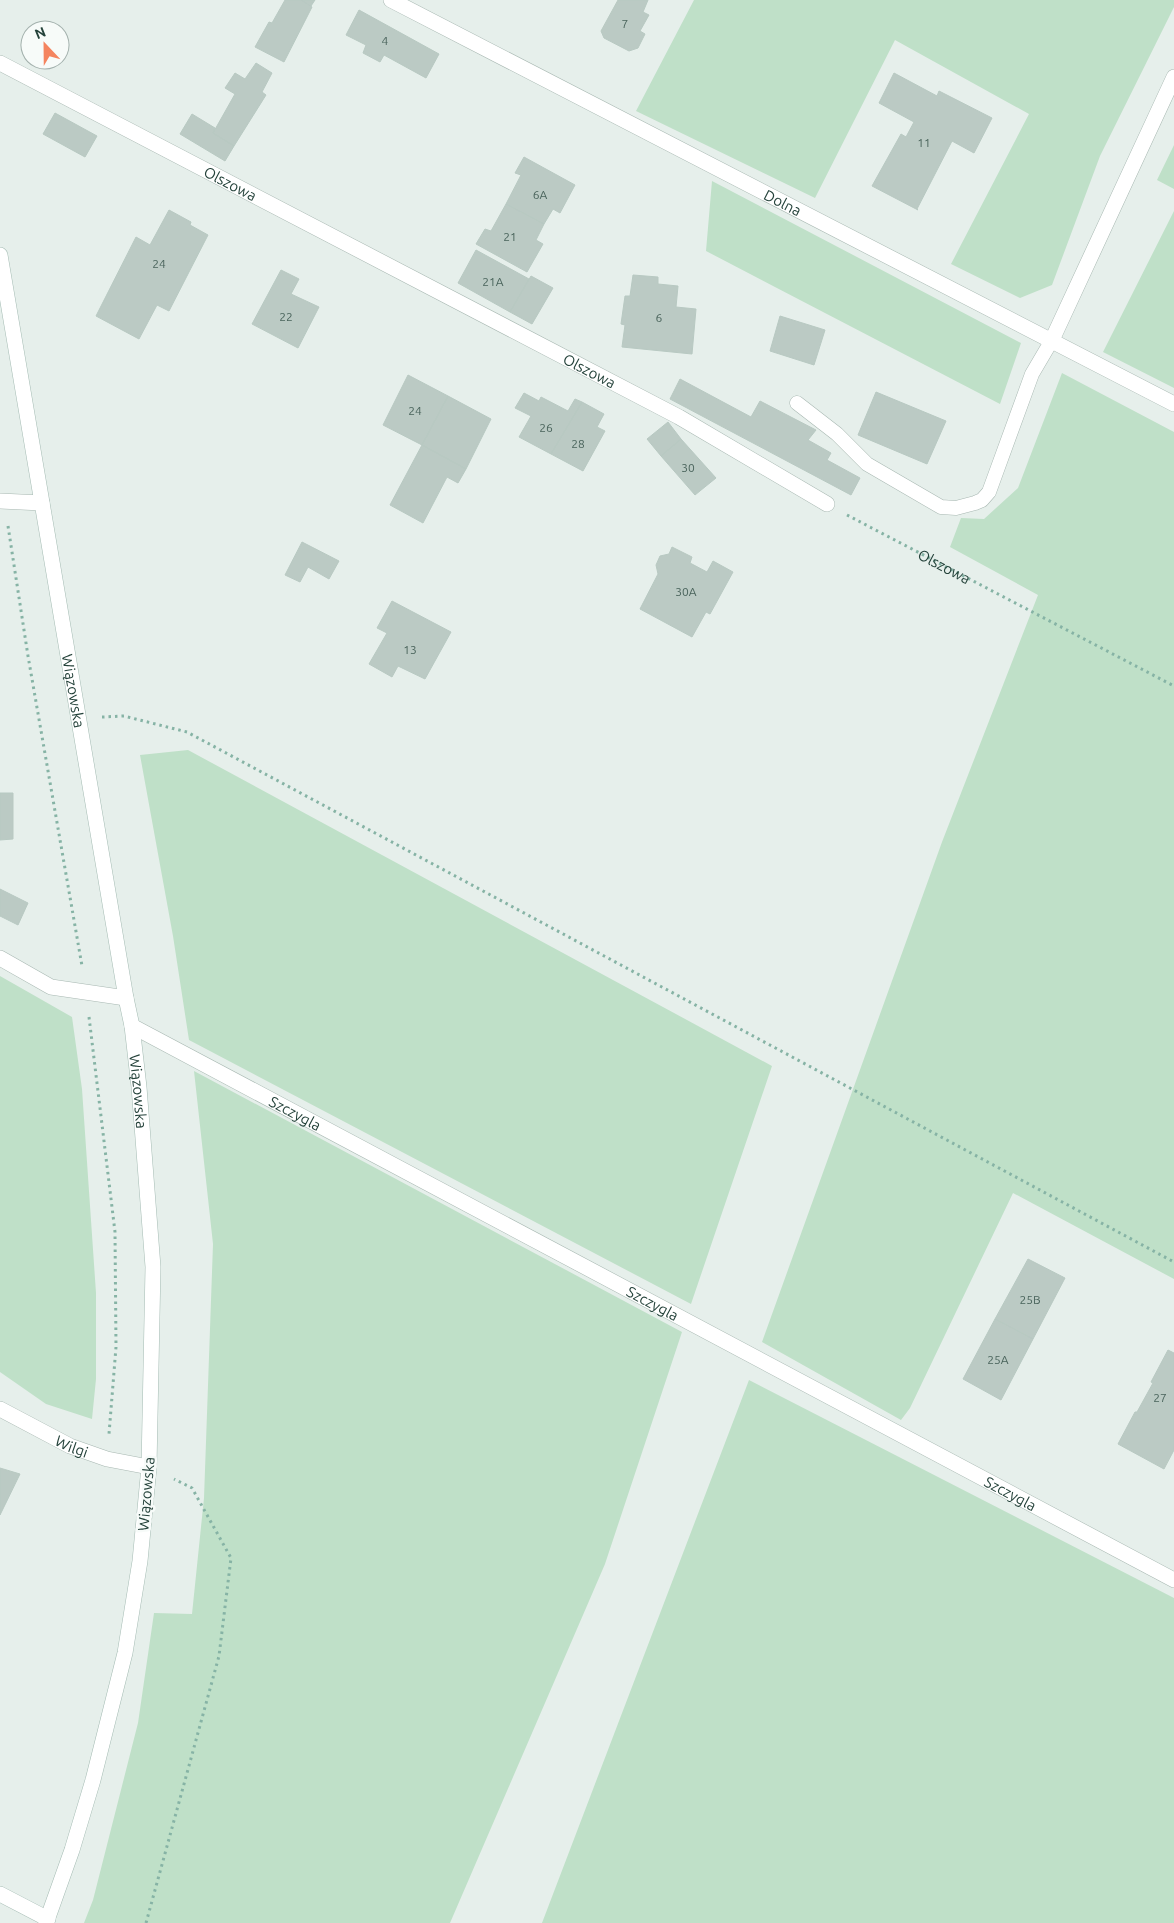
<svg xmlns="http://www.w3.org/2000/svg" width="1174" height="1923" font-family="Ubuntu,sans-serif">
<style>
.green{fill:#bfe0c8}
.building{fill:#bbcac4;stroke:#b8c9c2}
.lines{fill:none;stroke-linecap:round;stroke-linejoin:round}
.service-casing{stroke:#a8b8b2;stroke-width:15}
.minor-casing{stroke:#a8b8b2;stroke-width:16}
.secondary-casing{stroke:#a4bbb3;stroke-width:16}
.path{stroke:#86b3a5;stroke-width:3;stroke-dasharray:2.5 4;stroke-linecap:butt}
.service{stroke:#fff;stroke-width:14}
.minor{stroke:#fff;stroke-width:15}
.secondary{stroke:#fff;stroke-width:15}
.labels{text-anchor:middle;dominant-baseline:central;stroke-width:5;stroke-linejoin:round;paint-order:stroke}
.number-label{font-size:12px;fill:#4a645c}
.street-label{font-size:15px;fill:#24423a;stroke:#f7fbf9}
</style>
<rect width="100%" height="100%" fill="#e6efeb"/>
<path class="green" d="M 694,0 L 1174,0 L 1174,7 L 1100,156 L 1052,285 L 1020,298 L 951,264 L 1029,114 L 895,40 L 815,198 L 636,111 Z
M 1174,145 L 1174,189 L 1157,180 Z
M 712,181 L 1021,343 L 1000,404 L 706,251 Z
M 1174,211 L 1174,388 L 1103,352 Z
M 1062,373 L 1174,432 L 1174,1279 L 1013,1193 L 910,1408 L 901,1420 L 762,1342 L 942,842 L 1038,595 L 950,547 L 961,518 L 984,519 L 1018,488 Z
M 188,750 L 772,1066 L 691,1304 L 189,1040 L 173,936 L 140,755 Z
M 0,976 L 72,1017 L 82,1089 L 96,1293 L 96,1379 L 92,1419 L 46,1404 L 0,1372 Z
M 194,1071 L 682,1332 L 605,1564 L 450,1923 L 84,1923 L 93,1900 L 138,1723 L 154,1613 L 192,1614 L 204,1498 L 213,1244 Z
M 749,1380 L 1174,1598 L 1174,1923 L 542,1923 Z"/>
<path class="building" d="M 285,0 L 301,0 L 312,7 L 284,62 L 255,47 L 269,22 L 272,23 Z
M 301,0 L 315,0 L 311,6 Z
M 618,0 L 648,0 L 643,12 L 649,15 L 640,31 L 645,34 L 638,48 L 629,51 L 604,38 L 601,31 Z
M 359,10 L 439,54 L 426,78 L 384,55 L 380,62 L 363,53 L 366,45 L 346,35 Z
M 256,63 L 272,73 L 262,92 L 266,95 L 234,146 L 213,133 L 235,94 L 225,88 L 235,73 L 245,79 Z
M 894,73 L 937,96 L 939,91 L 992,118 L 974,153 L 952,141 L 917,209 L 918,210 L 872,186 L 901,134 L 906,137 L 914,122 L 879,103 Z
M 55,113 L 97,136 L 85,157 L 43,134 Z
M 192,114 L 215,128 L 213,133 L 234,146 L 225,161 L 180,134 Z
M 524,157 L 575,185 L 560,213 L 553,209 L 544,224 L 506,204 L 521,175 L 515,173 Z
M 506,204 L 544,224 L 536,240 L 543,244 L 527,272 L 476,244 L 485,229 L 491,231 Z
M 169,210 L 191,222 L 190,225 L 208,235 L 169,311 L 157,305 L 139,339 L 96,316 L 136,237 L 150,245 Z
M 476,250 L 529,279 L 510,312 L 458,283 Z
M 281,270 L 299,279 L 291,294 L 319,307 L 298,348 L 252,324 Z
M 633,275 L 658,277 L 658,284 L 678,286 L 676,307 L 696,309 L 692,354 L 622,347 L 625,325 L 621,324 L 625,296 L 630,296 Z
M 531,276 L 553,288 L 532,324 L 510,312 Z
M 780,316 L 825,330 L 814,365 L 770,351 Z
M 408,375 L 448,396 L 422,445 L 383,425 Z
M 680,379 L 751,417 L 760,401 L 816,430 L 808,440 L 831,453 L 827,460 L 860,478 L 851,495 L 670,399 Z
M 876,392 L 946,421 L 927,464 L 858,435 Z
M 524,393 L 539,401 L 541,397 L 568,411 L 575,399 L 582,402 L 551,454 L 519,437 L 531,416 L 515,408 Z
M 448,396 L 491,419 L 466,469 L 422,445 Z
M 582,402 L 604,414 L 597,427 L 605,431 L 583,471 L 551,454 Z
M 668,422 L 681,439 L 661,456 L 647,439 Z
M 681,439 L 716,478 L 695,495 L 661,456 Z
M 422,445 L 466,469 L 458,483 L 447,477 L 423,523 L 390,505 Z
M 302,542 L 339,561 L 329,579 L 308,567 L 300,582 L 285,575 Z
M 672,547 L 692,557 L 690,563 L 707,572 L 713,561 L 733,572 L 710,614 L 706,612 L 692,637 L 640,609 L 658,574 L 656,565 L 660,556 L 669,554 Z
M 392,601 L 451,632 L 425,679 L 398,666 L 392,677 L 369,664 L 387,633 L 377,628 Z
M 0,793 L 13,793 L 13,839 L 0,840 Z
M 0,889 L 28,903 L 18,925 L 0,916 Z
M 1028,1259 L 1065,1278 L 1033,1339 L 995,1319 Z
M 995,1319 L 1033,1339 L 1001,1400 L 963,1379 Z
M 1168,1350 L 1174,1353 L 1174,1450 L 1164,1469 L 1118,1444 L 1135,1412 L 1137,1412 L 1153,1383 L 1151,1382 Z
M 0,1468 L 20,1474 L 0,1515 Z"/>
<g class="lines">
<defs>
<path id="service" d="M 797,403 L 837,434 L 867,464 L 941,507 L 956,508 L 975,503 L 982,500 L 989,492 L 1032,374 L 1052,340"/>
<g id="minor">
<path id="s2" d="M 391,0 L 1174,404"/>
<path id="s3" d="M 0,63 L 679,417 L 827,504"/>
<path d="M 1052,340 L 1174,77"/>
<path d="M 0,501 L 42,503"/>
<path d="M 0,958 L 51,987 L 126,998"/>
<path id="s4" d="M 132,1026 L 1174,1580"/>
<path id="s5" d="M 0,1409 L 70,1446 L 107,1459 L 149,1467"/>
</g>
<g id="secondary">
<path id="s6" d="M 0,255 L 126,998 L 132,1026 L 139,1087 L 153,1267 L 149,1467 L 140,1561 L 125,1653 L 93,1780 L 72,1850 L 46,1923"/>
<path d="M 0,1894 L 48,1919"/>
</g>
</defs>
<use href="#service" class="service-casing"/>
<use href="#minor" class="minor-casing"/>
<use href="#secondary" class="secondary-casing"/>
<g class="path">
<path id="s1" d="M 847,515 L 1174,686"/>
<path d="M 8,526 L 28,656 L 82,966"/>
<path d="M 102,717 L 124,716 L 187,732 L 1174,1262"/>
<path d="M 89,1017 L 115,1232 L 116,1347 L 109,1434"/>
<path d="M 146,1923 L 219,1656 L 231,1558 L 192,1488 L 174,1479"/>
</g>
<use href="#service" class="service"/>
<use href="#minor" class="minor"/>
<use href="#secondary" class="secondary"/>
</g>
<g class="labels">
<g class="number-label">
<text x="625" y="23">7</text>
<text x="385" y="40">4</text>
<text x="924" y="142">11</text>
<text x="540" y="194">6A</text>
<text x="510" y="236">21</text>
<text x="159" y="263">24</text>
<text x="493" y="281">21A</text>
<text x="286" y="316">22</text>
<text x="659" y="317">6</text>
<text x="415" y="410">24</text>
<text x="546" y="427">26</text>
<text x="578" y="443">28</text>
<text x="688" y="467">30</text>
<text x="686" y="591">30A</text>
<text x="410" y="649">13</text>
<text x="1030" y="1299">25B</text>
<text x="998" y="1359">25A</text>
<text x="1160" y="1397">27</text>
</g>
<g class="street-label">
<text stroke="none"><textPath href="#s3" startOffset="260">Olszowa</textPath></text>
<text stroke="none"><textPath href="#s2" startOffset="441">Dolna</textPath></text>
<text stroke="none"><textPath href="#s3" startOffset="665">Olszowa</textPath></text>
<text stroke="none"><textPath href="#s1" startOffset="110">Olszowa</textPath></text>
<text stroke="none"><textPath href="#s6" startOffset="442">Wiązowska</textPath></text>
<text stroke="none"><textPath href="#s6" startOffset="848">Wiązowska</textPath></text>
<text stroke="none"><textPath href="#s4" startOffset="185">Szczygla</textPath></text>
<text stroke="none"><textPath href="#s4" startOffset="590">Szczygla</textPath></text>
<text stroke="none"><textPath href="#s5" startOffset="81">Wilgi</textPath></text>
<text stroke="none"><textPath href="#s4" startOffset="995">Szczygla</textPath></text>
<text transform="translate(146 1494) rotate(-85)">Wiązowska</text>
</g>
</g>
<g transform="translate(45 45) rotate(338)"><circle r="24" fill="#f7fbf9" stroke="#a3b1ad"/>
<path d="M0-4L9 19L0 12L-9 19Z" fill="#f4845f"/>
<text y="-8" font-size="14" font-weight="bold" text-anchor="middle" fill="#24423a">N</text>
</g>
</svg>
